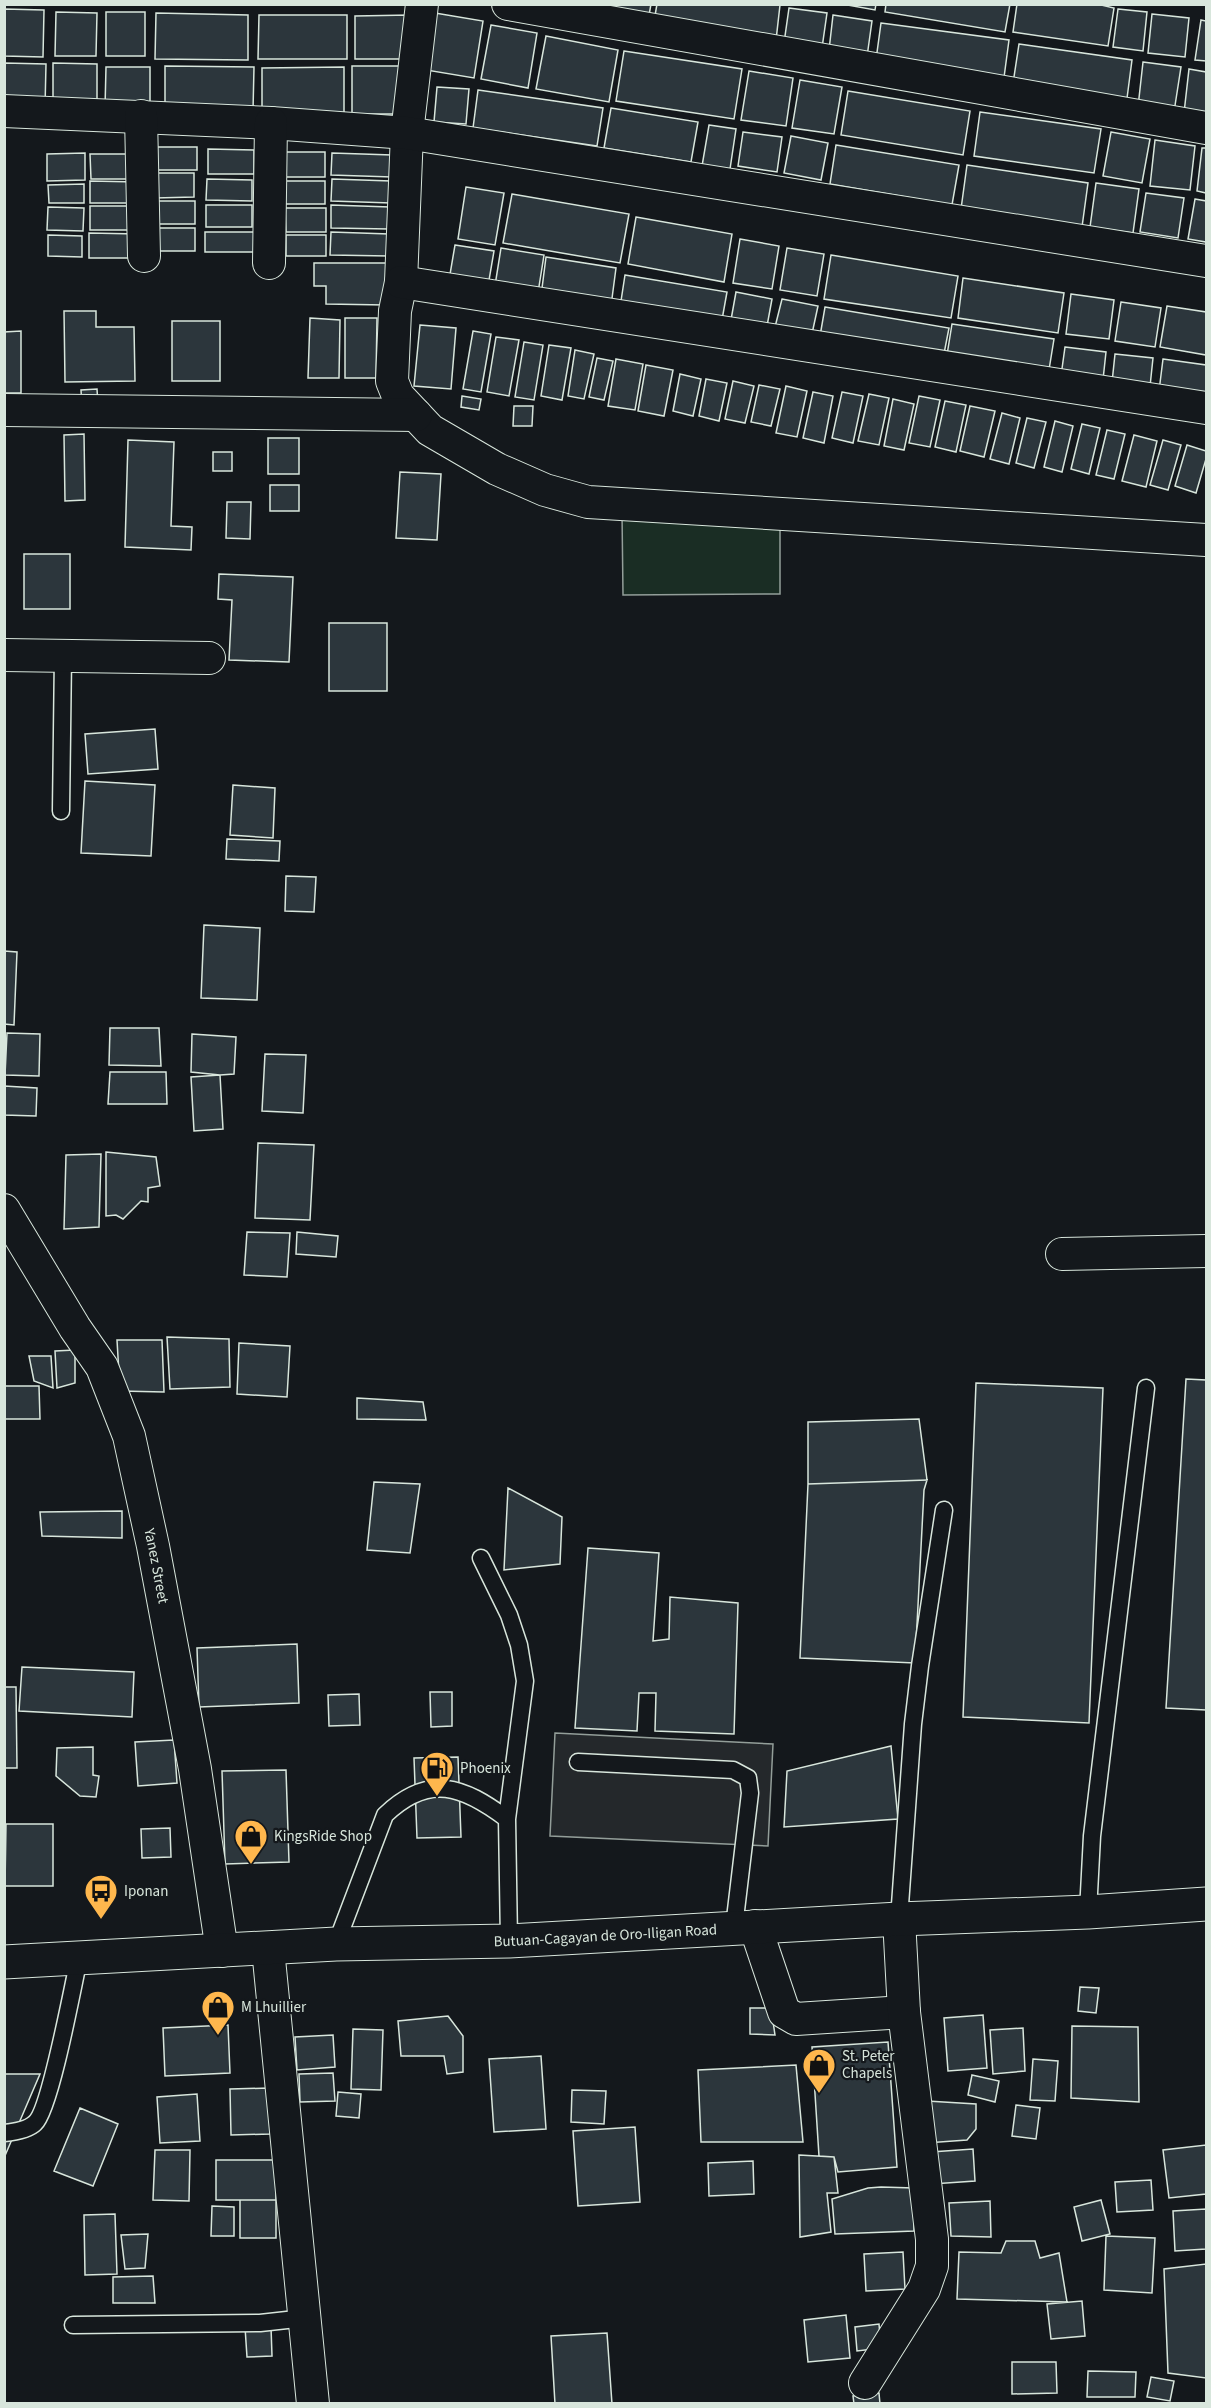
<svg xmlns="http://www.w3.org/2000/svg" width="1211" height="2408" font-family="'Source Sans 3',sans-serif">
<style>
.green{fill:#1a2d24;stroke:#939e99;stroke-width:1.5}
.parking{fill:#24282b;stroke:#939e99;stroke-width:1.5}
.building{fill:#2c363c;stroke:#d8e6dc;stroke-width:1.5}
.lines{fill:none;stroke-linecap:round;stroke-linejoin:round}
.lane-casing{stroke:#d8e6dc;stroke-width:19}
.street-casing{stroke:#d8e6dc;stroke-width:34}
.highway-casing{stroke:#d8e6dc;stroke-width:35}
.lane{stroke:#14181c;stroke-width:16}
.street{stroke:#14181c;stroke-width:32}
.highway{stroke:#14181c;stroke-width:33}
.labels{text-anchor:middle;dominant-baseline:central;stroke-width:4.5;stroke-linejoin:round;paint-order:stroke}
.street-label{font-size:15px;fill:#d8e6dc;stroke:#14181c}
.poi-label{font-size:15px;fill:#d8e6dc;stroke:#14181c;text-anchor:start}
</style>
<rect width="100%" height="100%" fill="#14181c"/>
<path class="green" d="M 622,513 L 780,513 L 780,594 L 623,595 Z"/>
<path class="parking" d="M 555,1733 L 773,1744 L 768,1846 L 550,1836 Z"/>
<path class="building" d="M 530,4 L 651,4 L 647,27 Z
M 657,4 L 780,5 L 775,49 L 653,27 Z
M 842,4 L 876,4 L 875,10 Z
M 886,4 L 1010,4 L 1005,32 L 885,12 Z
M 1017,4 L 1097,4 L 1114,8 L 1108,46 L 1013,32 Z
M 789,8 L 827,13 L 821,55 L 783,50 Z
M 4,9 L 44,10 L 43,57 L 4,56 Z
M 1118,9 L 1147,12 L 1143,51 L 1113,47 Z
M 56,12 L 97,13 L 96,56 L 55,56 Z
M 106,12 L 145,12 L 145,56 L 106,56 Z
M 156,13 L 248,15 L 248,60 L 155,59 Z
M 435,13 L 483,21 L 474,78 L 426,70 Z
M 1152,14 L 1189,18 L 1185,57 L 1148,53 Z
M 259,15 L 347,15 L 347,59 L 258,59 Z
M 410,15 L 410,59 L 355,59 L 355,16 Z
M 833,15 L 872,21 L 866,64 L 828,59 Z
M 1201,20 L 1206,21 L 1206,61 L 1195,60 Z
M 881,23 L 1009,40 L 1003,85 L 875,67 Z
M 491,25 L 537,33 L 528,88 L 481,79 Z
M 546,36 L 618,50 L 609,102 L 536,89 Z
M 1019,44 L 1132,60 L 1126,106 L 1012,90 Z
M 624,51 L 742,69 L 734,119 L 616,101 Z
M 1143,62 L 1181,67 L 1174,112 L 1138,107 Z
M 4,63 L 46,64 L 45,108 L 4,107 Z
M 53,63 L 97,64 L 97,111 L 53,110 Z
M 165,66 L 254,67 L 253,111 L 165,111 Z
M 352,66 L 408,66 L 408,114 L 352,114 Z
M 106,67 L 150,67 L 150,109 L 105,108 Z
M 344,67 L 344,114 L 262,115 L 262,68 Z
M 1189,69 L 1206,72 L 1206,116 L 1184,113 Z
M 749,71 L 793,78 L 786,126 L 741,120 Z
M 800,80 L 842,87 L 834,134 L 792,128 Z
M 437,87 L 469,89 L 466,124 L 434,122 Z
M 478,90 L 603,108 L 597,146 L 473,128 Z
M 848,91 L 970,111 L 963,155 L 841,135 Z
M 611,108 L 698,122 L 691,162 L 604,148 Z
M 980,112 L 1101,129 L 1094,173 L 974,156 Z
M 709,125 L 736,129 L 730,169 L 702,166 Z
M 743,132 L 782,137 L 777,172 L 738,166 Z
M 1111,132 L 1150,139 L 1142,183 L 1103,176 Z
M 791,136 L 828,143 L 821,180 L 784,173 Z
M 1155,140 L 1195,146 L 1190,190 L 1150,186 Z
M 836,145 L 959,165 L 952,205 L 830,184 Z
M 155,147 L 197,147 L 197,170 L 155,170 Z
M 1202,148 L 1206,148 L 1206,193 L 1197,191 Z
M 208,149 L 254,150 L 254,174 L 208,174 Z
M 285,152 L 325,152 L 325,177 L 285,177 Z
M 85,153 L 85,180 L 47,181 L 47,154 Z
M 332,153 L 392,155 L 392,177 L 331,175 Z
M 90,154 L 141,154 L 141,179 L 91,179 Z
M 967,165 L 1088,183 L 1082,227 L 961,209 Z
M 155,173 L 194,173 L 194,197 L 155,198 Z
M 207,179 L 252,180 L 252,201 L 206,200 Z
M 332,179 L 391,181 L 391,203 L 331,201 Z
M 90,181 L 138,182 L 138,203 L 90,203 Z
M 285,181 L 325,181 L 325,204 L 285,204 Z
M 1096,183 L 1139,189 L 1133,233 L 1090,227 Z
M 84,184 L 84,203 L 49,203 L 48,185 Z
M 466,187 L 504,193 L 495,245 L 458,239 Z
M 1146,193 L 1184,198 L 1178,238 L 1140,232 Z
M 512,194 L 629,214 L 620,263 L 503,243 Z
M 1195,199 L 1206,201 L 1206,242 L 1188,239 Z
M 155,201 L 195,201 L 195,224 L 155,224 Z
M 206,205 L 252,205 L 252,227 L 206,227 Z
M 331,205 L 390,207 L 389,229 L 331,228 Z
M 90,206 L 138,206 L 138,230 L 90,230 Z
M 48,207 L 84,208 L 83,231 L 47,230 Z
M 285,208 L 326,208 L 326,232 L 286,232 Z
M 636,217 L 732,234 L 724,282 L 628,264 Z
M 154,228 L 195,228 L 195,251 L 154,251 Z
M 205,232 L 255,232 L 255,252 L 205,252 Z
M 331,232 L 389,234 L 389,256 L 330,255 Z
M 89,233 L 138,234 L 137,258 L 89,258 Z
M 48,235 L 82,236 L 82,257 L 48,256 Z
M 286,235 L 326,235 L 326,256 L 286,256 Z
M 740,239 L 779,246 L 772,289 L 733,283 Z
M 455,245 L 494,251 L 487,292 L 448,286 Z
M 501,248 L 544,255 L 537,299 L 494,292 Z
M 787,248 L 824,254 L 817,296 L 780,290 Z
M 831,255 L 958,276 L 951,318 L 824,299 Z
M 546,257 L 616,268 L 611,306 L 541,296 Z
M 314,263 L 387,263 L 386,305 L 326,304 L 326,286 L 314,286 Z
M 625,275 L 727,292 L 720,331 L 619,314 Z
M 963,278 L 1064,293 L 1058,333 L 958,318 Z
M 736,292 L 772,299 L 765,337 L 729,331 Z
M 1071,294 L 1114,300 L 1109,339 L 1066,334 Z
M 782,299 L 818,306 L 810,343 L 773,335 Z
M 1121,302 L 1161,308 L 1155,347 L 1115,341 Z
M 1167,306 L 1206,312 L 1206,355 L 1160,347 Z
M 825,307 L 949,328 L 942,364 L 819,342 Z
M 64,311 L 96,311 L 96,327 L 134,327 L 135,381 L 65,382 Z
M 310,318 L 340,320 L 339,378 L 308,378 Z
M 345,318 L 377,318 L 376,378 L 345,378 Z
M 172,321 L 220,321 L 220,381 L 172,381 Z
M 952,324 L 1054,339 L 1048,376 L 946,361 Z
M 420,325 L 456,328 L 451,389 L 414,386 Z
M 21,331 L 21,393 L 4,393 L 4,332 Z
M 473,331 L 491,334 L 481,392 L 463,389 Z
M 496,337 L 519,340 L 509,396 L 487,392 Z
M 524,342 L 543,345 L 534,400 L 515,397 Z
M 549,345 L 571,348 L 562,400 L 541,396 Z
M 1065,347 L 1106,352 L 1102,389 L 1060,383 Z
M 575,350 L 594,354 L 584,399 L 568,396 Z
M 1115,354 L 1153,358 L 1149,396 L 1111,392 Z
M 597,358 L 613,361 L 604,400 L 589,397 Z
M 616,359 L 643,364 L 635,410 L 608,406 Z
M 1163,359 L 1206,365 L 1206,406 L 1158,399 Z
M 646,365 L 673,370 L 664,416 L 638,411 Z
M 680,374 L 701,379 L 693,416 L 673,411 Z
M 706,379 L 727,383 L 719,421 L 699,416 Z
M 733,381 L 754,386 L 745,423 L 725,419 Z
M 759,385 L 780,389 L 771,426 L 751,422 Z
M 786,386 L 807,391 L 797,437 L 776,433 Z
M 97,389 L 98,405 L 82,406 L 81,390 Z
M 813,392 L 833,396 L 824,443 L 803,438 Z
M 842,392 L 863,396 L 853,443 L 832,438 Z
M 869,394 L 889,398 L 879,445 L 858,441 Z
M 462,396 L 481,399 L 479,410 L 461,407 Z
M 919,396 L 940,400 L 930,447 L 909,443 Z
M 893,399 L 914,404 L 904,450 L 884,446 Z
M 945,401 L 966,405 L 956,452 L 935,447 Z
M 514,406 L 533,406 L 532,426 L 513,426 Z
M 970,406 L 995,411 L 984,457 L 960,451 Z
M 1002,413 L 1020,418 L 1009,464 L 990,459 Z
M 1027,418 L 1046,422 L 1034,468 L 1016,463 Z
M 1055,421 L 1073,426 L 1062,472 L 1044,467 Z
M 1082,424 L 1100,428 L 1089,474 L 1071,469 Z
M 1107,430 L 1125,434 L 1114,479 L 1096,475 Z
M 84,434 L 85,500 L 65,501 L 64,435 Z
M 1134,435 L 1157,441 L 1146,487 L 1122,481 Z
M 268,438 L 299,438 L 299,474 L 268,474 Z
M 128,440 L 174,442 L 171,526 L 192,527 L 191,550 L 125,547 Z
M 1163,440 L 1181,445 L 1168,490 L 1150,485 Z
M 1187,445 L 1206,451 L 1206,459 L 1196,493 L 1175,486 Z
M 213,452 L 232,452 L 232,471 L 213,471 Z
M 400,472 L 441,474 L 437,540 L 396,538 Z
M 270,485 L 299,485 L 299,511 L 270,511 Z
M 227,502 L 251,502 L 250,539 L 226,538 Z
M 24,554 L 70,554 L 70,609 L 24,609 Z
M 219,574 L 293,577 L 289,662 L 229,660 L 232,600 L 218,599 Z
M 329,623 L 387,623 L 387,691 L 329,691 Z
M 155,729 L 158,769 L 88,774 L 85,734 Z
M 85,781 L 155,785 L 151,856 L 81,853 Z
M 233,785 L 275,788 L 273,838 L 230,835 Z
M 227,839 L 280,841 L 279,861 L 226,859 Z
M 286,876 L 316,877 L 314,912 L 285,911 Z
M 204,925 L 260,928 L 257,1000 L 201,998 Z
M 4,951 L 17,952 L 14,1025 L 4,1024 Z
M 110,1028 L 159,1028 L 161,1066 L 109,1065 Z
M 7,1033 L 40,1034 L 39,1076 L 5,1075 Z
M 192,1034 L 236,1037 L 234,1074 L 220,1075 L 191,1072 Z
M 265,1054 L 306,1055 L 303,1113 L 262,1111 Z
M 110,1072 L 166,1072 L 167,1104 L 108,1104 Z
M 220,1075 L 223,1129 L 194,1131 L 191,1077 Z
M 4,1086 L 37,1088 L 36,1116 L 4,1115 Z
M 258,1143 L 314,1145 L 310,1220 L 255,1218 Z
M 106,1152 L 156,1157 L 160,1186 L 148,1188 L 148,1202 L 141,1201 L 123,1219 L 116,1215 L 106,1216 Z
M 101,1154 L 99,1227 L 64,1229 L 66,1155 Z
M 247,1232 L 290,1233 L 287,1277 L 244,1275 Z
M 297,1232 L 338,1236 L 336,1257 L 296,1254 Z
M 167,1337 L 229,1339 L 230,1387 L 170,1389 Z
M 117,1340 L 162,1340 L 164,1392 L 120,1391 Z
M 239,1343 L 290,1346 L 287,1397 L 237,1394 Z
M 75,1350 L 75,1383 L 57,1388 L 55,1351 Z
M 29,1356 L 51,1356 L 53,1388 L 34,1381 Z
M 1186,1379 L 1206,1380 L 1206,1710 L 1166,1708 Z
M 976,1383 L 1103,1388 L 1089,1723 L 963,1717 Z
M 4,1386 L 39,1386 L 40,1419 L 4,1419 Z
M 357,1398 L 423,1402 L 426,1420 L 357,1419 Z
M 919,1419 L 927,1480 L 808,1484 L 808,1422 Z
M 927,1480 L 924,1490 L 915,1663 L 800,1658 L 808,1484 Z
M 374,1482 L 420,1484 L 410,1553 L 367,1550 Z
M 508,1488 L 562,1517 L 560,1564 L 504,1570 Z
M 122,1511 L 122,1538 L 42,1536 L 40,1512 Z
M 588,1548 L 659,1553 L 653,1641 L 669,1639 L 670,1597 L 738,1603 L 734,1734 L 655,1731 L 656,1693 L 639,1693 L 637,1731 L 575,1728 Z
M 297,1644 L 299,1703 L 199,1707 L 197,1648 Z
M 22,1667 L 134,1672 L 132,1717 L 19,1711 Z
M 4,1687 L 16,1687 L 17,1768 L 4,1768 Z
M 430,1692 L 452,1692 L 452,1726 L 431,1727 Z
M 359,1694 L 360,1725 L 329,1726 L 328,1695 Z
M 174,1740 L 177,1783 L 138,1786 L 135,1742 Z
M 891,1746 L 898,1819 L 784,1827 L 787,1771 Z
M 93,1747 L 93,1775 L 99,1776 L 96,1797 L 80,1796 L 56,1776 L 57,1748 Z
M 458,1757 L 461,1837 L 417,1838 L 414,1758 Z
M 286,1770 L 289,1862 L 225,1864 L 222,1771 Z
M 6,1824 L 53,1824 L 53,1886 L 5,1886 Z
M 170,1828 L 171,1857 L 142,1858 L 141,1829 Z
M 1080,1987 L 1099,1988 L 1096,2013 L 1078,2011 Z
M 750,2008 L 771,2008 L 775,2035 L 750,2034 Z
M 983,2015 L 987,2068 L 948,2071 L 944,2018 Z
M 448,2016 L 463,2036 L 463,2072 L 447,2074 L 444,2056 L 401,2056 L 398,2021 Z
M 228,2025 L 230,2073 L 165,2076 L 163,2028 Z
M 1072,2026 L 1138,2027 L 1139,2102 L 1071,2098 Z
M 1023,2028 L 1025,2071 L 993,2074 L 990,2030 Z
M 353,2029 L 383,2030 L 381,2090 L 351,2089 Z
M 333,2035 L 335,2067 L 297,2070 L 295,2037 Z
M 888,2042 L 897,2167 L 838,2172 L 834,2157 L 819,2156 L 812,2047 Z
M 541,2056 L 546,2129 L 494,2132 L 489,2059 Z
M 1033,2059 L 1058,2061 L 1055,2101 L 1030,2100 Z
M 796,2065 L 803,2142 L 701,2142 L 698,2070 Z
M 333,2073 L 335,2101 L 300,2102 L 299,2074 Z
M 4,2074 L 40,2074 L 4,2158 Z
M 972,2075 L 999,2081 L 995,2102 L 968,2095 Z
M 269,2088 L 270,2134 L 231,2135 L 230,2089 Z
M 572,2090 L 606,2091 L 604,2124 L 571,2122 Z
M 338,2092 L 361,2094 L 359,2118 L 336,2116 Z
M 197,2094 L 200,2141 L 160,2143 L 157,2097 Z
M 927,2101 L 976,2104 L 976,2129 L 967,2140 L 926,2143 Z
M 1016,2105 L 1040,2108 L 1036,2139 L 1012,2136 Z
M 80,2108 L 118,2124 L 93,2186 L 54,2171 Z
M 635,2127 L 640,2202 L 578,2206 L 573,2131 Z
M 1206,2145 L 1206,2194 L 1169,2198 L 1163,2150 Z
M 973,2149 L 975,2181 L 932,2184 L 931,2152 Z
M 155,2150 L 190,2150 L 189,2201 L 153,2200 Z
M 799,2155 L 834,2157 L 838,2193 L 827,2193 L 831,2232 L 800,2237 Z
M 216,2160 L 276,2160 L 276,2200 L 216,2200 Z
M 753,2161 L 754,2194 L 709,2196 L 708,2163 Z
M 1151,2180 L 1153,2210 L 1117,2212 L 1115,2182 Z
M 881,2187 L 914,2188 L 914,2231 L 835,2234 L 832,2199 L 868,2188 Z
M 240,2200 L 276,2200 L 276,2238 L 240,2238 Z
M 1101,2200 L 1110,2234 L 1082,2241 L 1074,2207 Z
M 990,2201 L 991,2237 L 951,2236 L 949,2203 Z
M 212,2206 L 234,2207 L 234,2236 L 211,2236 Z
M 1206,2209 L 1206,2249 L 1175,2251 L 1173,2211 Z
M 115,2214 L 117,2274 L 85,2275 L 84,2215 Z
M 148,2234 L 145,2268 L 125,2269 L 121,2235 Z
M 1106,2236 L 1155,2238 L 1152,2293 L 1104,2290 Z
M 1006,2241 L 1035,2241 L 1040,2258 L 1059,2253 L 1067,2302 L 957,2299 L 959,2252 L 1001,2253 Z
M 903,2252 L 905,2289 L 866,2291 L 864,2254 Z
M 1206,2264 L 1206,2378 L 1168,2373 L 1164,2269 Z
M 153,2276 L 155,2303 L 113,2303 L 113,2277 Z
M 1082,2301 L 1085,2336 L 1051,2339 L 1047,2304 Z
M 846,2315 L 850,2358 L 808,2362 L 804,2320 Z
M 879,2324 L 881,2348 L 857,2351 L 855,2327 Z
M 245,2327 L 271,2327 L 272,2356 L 247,2357 Z
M 607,2333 L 612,2404 L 555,2404 L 551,2336 Z
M 1012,2362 L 1056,2362 L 1057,2393 L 1012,2394 Z
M 1088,2371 L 1136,2372 L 1135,2397 L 1087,2397 Z
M 1151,2377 L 1174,2381 L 1170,2401 L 1147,2397 Z
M 879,2393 L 880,2404 L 854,2404 L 853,2396 Z"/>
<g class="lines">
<defs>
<path id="lane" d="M 61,811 L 63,655
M 481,1558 L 509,1615 L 519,1645 L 525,1681 L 507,1819 L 509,1941
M 578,1762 L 733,1770 L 748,1778 L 750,1793 L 734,1927
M 1088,1912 L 1092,1836 L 1146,1388
M 899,1919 L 913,1724 L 920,1666 L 944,1510
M 336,1944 L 385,1815 C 429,1773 463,1786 507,1819
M 4,2133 C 14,2132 28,2130 35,2123 C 50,2110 73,1986 79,1958
M 73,2325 L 260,2323 L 305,2318"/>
<g id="street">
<path d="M 422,4 L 407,133 L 401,282 L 395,311 L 392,381 L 398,396 L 430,430 L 497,469 L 545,490 L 588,502 L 1206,540"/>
<path d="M 508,4 L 1206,128"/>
<path d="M 4,111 L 271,123 L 407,133 L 1206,261"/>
<path d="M 141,116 L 144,256"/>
<path d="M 269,263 L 271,123"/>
<path d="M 401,282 L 1206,408"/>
<path d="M 4,410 L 416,415"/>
<path d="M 4,655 L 209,658"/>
<path id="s1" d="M 4,1210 L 75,1328 L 102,1367 L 129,1436 L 153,1546 L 195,1769 L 222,1951"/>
<path d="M 1062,1254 L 1206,1251"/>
<path d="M 755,1926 L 784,2012 L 796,2019 L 904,2012"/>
<path d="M 268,1949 L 313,2404"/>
<path d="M 865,2383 L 924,2289 L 932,2266 L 932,2239 L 904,2012 L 899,1919"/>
</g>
<g id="highway">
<path id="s2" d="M 4,1962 L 336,1944 L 509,1941 L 899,1919 L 1088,1912 L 1206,1904"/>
</g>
</defs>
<use href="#lane" class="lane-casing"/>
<use href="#street" class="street-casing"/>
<use href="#highway" class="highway-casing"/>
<use href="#lane" class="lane"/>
<use href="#street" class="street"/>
<use href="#highway" class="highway"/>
</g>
<defs>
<symbol id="fuel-pin" viewBox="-11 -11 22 30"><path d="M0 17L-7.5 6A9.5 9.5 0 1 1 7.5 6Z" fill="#ffb74d" stroke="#14181c"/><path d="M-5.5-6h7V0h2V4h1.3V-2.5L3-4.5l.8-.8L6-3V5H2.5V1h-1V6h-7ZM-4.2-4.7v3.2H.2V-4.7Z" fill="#111"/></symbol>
<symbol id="shop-pin" viewBox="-11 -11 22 30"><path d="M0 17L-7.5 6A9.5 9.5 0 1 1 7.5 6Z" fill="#ffb74d" stroke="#14181c"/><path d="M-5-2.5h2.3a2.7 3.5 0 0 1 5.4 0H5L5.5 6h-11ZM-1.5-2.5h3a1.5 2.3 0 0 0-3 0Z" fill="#111"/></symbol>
<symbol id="bus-pin" viewBox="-11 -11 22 30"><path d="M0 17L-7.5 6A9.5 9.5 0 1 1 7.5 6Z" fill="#ffb74d" stroke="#14181c"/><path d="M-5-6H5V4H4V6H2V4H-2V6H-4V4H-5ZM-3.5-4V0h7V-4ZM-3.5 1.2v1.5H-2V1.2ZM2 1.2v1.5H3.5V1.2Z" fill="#111"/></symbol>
</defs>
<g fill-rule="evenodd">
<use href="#fuel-pin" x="418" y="1749" width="38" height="52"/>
<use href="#shop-pin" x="232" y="1817" width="38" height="52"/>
<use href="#bus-pin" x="82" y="1872" width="38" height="52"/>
<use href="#shop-pin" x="199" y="1988" width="38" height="52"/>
<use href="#shop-pin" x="800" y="2046" width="38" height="52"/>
</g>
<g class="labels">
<g class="street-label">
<text stroke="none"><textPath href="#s1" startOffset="392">Yanez Street</textPath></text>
<text stroke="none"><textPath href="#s2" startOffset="602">Butuan-Cagayan de Oro-Iligan Road</textPath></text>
</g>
<g class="poi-label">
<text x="460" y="1768">Phoenix</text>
<text x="274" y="1836">KingsRide Shop</text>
<text x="124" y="1891">Iponan</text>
<text x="241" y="2007">M Lhuillier</text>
<text x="842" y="2056">St. Peter<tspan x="842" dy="17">Chapels</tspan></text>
</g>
</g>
<rect width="1211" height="2408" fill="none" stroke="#d8e6dc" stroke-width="12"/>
</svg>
